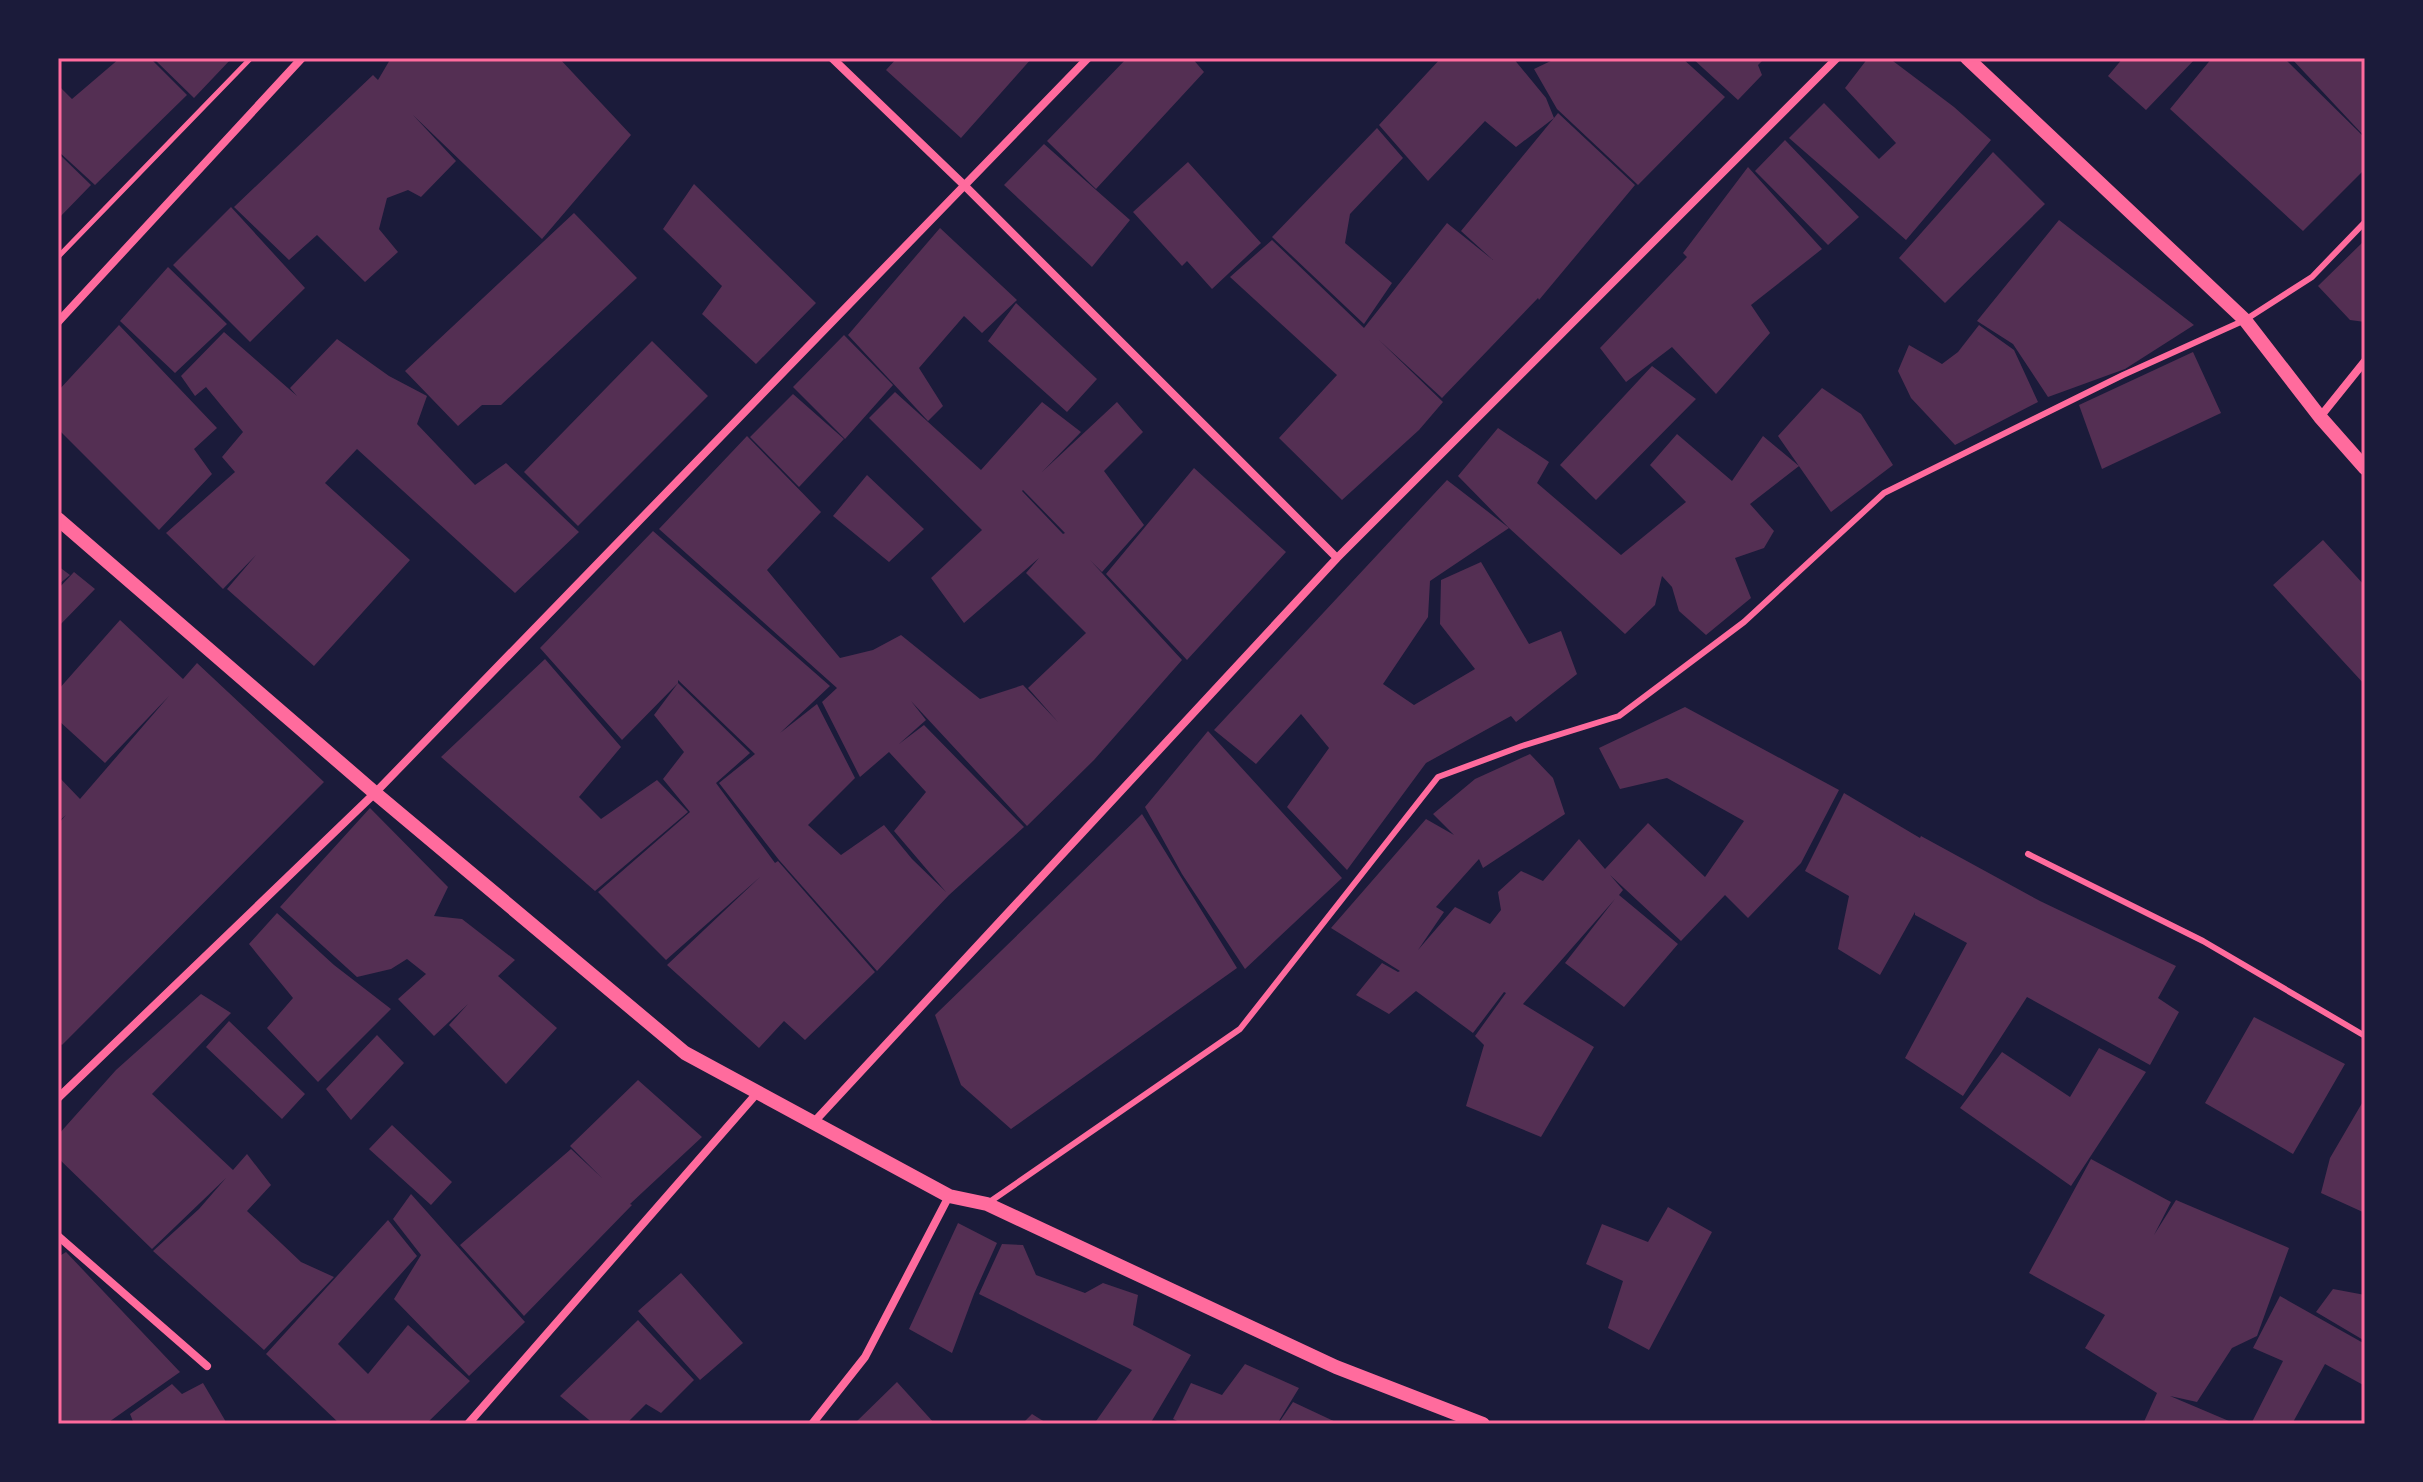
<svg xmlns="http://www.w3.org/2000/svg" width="2423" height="1482" font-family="Overpass,sans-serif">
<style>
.building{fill:#542f53;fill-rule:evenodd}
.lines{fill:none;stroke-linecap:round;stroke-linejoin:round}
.path{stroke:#ff6b9d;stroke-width:5}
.service{stroke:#ff6b9d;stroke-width:6}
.minor{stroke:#ff6b9d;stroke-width:8}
.tertiary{stroke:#ff6b9d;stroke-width:14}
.neatline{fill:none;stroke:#ff6b9d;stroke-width:3}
</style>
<rect width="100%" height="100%" fill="#1b1b3a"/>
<path class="building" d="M 120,58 L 150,58 L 187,95 L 95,185 L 58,151 L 58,85 L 72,99 Z
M 153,58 L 232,58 L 194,98 Z
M 391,58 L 559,58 L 631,135 L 542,239 L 413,115 L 456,161 L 421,197 L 408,190 L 387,198 L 379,229 L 398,252 L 365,282 L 317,235 L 289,260 L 234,207 L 373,75 L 378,80 Z
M 897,58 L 1032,58 L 961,138 L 886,70 Z
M 1127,58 L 1192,58 L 1204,72 L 1096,189 L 1047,141 Z
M 1441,58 L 1513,58 L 1546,98 L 1554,118 L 1558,113 L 1635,185 L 1539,300 L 1538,298 L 1442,398 L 1379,340 L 1443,402 L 1419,430 L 1342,500 L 1279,438 L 1337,375 L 1230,277 L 1272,240 L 1364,328 L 1447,223 L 1493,260 L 1461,231 L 1554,118 L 1516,147 L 1485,121 L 1428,181 L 1379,125 Z
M 1557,58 L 1682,58 L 1725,97 L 1638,185 L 1557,109 L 1534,69 Z
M 1692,58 L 1765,58 L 1758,65 L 1762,75 L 1738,100 Z
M 1868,58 L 1889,58 L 1954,107 L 1991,140 L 1906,240 L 1789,138 L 1824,103 L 1879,159 L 1896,143 L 1845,88 Z
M 2123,58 L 2196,58 L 2146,110 L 2108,76 Z
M 2212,58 L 2284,58 L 2365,138 L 2365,169 L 2303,231 L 2170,109 Z
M 2291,58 L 2365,58 L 2365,137 Z
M 1377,128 L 1403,158 L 1350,214 L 1345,243 L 1392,283 L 1364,324 L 1272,237 Z
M 1785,140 L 1859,217 L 1828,245 L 1755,171 Z
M 1044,144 L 1130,220 L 1092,267 L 1004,185 Z
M 1993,152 L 2045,204 L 1945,303 L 1899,258 Z
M 58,153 L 91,185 L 58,219 Z
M 1188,162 L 1261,243 L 1212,289 L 1187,261 L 1182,266 L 1133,212 Z
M 1748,167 L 1822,249 L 1751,305 L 1770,333 L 1716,394 L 1672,347 L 1626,382 L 1600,348 L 1687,257 L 1683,253 Z
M 694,184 L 816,303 L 756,364 L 702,314 L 722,286 L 663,229 Z
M 231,207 L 305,288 L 250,342 L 173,265 Z
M 574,213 L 637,278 L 501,405 L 482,405 L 458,426 L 405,371 Z
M 2059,220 L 2194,325 L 2125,369 L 2048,397 L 2013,344 L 1977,321 Z
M 940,228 L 1017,300 L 982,333 L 964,316 L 919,368 L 943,406 L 928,421 L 848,335 Z
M 2365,240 L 2365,322 L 2350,320 L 2318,286 Z
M 168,267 L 227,324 L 175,373 L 120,321 Z
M 1016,303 L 1097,379 L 1067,412 L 988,341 Z
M 119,325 L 217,428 L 194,449 L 212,474 L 159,530 L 58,429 L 58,391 Z
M 1979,325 L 2014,350 L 2038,402 L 1955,445 L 1911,398 L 1898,371 L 1909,345 L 1942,364 L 1958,352 Z
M 224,332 L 297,396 L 290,388 L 337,339 L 389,376 L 427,396 L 417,424 L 475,485 L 506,463 L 579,532 L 515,593 L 357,449 L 325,483 L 410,560 L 314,666 L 227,589 L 256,555 L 223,589 L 166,533 L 235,472 L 222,457 L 243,432 L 206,387 L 195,396 L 181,376 Z
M 844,335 L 893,385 L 845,439 L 793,387 Z
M 652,341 L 708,396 L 578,526 L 524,472 Z
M 2193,352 L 2221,413 L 2102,469 L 2079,405 Z
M 1652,366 L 1696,399 L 1596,500 L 1560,465 Z
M 1822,388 L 1861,414 L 1893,465 L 1831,512 L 1778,436 Z
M 895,392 L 981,470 L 1042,402 L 1081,432 L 1042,472 L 1117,402 L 1143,432 L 1104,471 L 1144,525 L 1102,572 L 1090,560 L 1182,660 L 1094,760 L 1027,826 L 911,701 L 926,720 L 899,744 L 924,725 L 1024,827 L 949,895 L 877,971 L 779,860 L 719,783 L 755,754 L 678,680 L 678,683 L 750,753 L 716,783 L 775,863 L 778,861 L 875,972 L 805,1040 L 784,1021 L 759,1048 L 667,965 L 760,877 L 666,960 L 598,892 L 690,812 L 663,779 L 684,752 L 654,715 L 678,683 L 622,740 L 540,648 L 653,531 L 830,686 L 780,733 L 817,704 L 855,778 L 808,825 L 841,855 L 884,825 L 912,859 L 946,892 L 894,831 L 926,792 L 889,752 L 860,777 L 822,702 L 837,688 L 659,529 L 747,436 L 821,512 L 767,570 L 840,658 L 873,650 L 901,635 L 980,699 L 1023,685 L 1058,722 L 1028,688 L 1086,633 L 1026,573 L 1039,558 L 964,623 L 931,578 L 982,530 L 869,418 ZM 1023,490 L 1065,533 L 1063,534 L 1022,491 Z
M 793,394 L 844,439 L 799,487 L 750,437 Z
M 1498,428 L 1549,462 L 1537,483 L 1621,555 L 1686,502 L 1650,465 L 1677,434 L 1732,481 L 1763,436 L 1799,466 L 1750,504 L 1774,531 L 1764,548 L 1735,558 L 1751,598 L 1706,635 L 1679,611 L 1672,587 L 1662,576 L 1655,605 L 1625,634 L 1509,528 L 1430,581 L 1428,617 L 1383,684 L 1414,705 L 1475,669 L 1440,624 L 1441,580 L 1481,562 L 1529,644 L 1561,631 L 1577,674 L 1516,722 L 1511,716 L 1426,763 L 1347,870 L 1287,807 L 1329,748 L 1301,714 L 1256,764 L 1214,730 L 1447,480 L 1509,528 L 1458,476 Z
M 1194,468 L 1286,552 L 1187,660 L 1106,574 Z
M 867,475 L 924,529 L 889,562 L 833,516 Z
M 2323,540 L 2365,586 L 2365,685 L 2273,585 Z
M 58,566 L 70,575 L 58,585 Z
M 74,572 L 95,589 L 58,627 L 58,589 Z
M 120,620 L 183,679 L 197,663 L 324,782 L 62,1045 L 58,1042 L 58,824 L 66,815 L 58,822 L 58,776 L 80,799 L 169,696 L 105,763 L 58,720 L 58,690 Z
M 545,659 L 621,747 L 579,797 L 601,819 L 657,780 L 688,812 L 595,891 L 441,757 Z
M 1685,707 L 1839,790 L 1801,863 L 1748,918 L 1725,895 L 1681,941 L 1610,875 L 1623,890 L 1619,895 L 1678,944 L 1624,1007 L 1565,963 L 1615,899 L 1523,1004 L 1594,1047 L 1541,1137 L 1466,1106 L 1484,1045 L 1475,1036 L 1506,993 L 1504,992 L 1473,1033 L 1416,991 L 1389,1014 L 1356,995 L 1382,963 L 1398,972 L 1400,971 L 1331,928 L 1426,819 L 1454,835 L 1433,814 L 1475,779 L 1530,754 L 1553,778 L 1565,814 L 1483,868 L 1479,859 L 1436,907 L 1444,912 L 1418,950 L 1455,907 L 1490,924 L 1501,910 L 1498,892 L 1521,871 L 1543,881 L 1579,839 L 1605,869 L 1648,823 L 1705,877 L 1744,821 L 1667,778 L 1620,789 L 1599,748 Z
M 1208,731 L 1342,878 L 1245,969 L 1182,874 L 1145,807 Z
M 1844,793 L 1920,838 L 1921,836 L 2040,901 L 2176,966 L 2158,998 L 2179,1012 L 2150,1065 L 2027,997 L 1963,1096 L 1905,1058 L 1967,943 L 1915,915 L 1915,912 L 1880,975 L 1838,949 L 1849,896 L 1805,871 Z
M 370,808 L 448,887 L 434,916 L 462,919 L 515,960 L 498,976 L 557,1028 L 506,1084 L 449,1025 L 468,1004 L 434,1036 L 398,999 L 426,974 L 407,959 L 391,969 L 357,977 L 280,907 Z
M 1142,814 L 1237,968 L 1011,1129 L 961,1085 L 935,1015 Z
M 277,913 L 334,965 L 391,1009 L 318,1082 L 267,1028 L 293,998 L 249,944 Z
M 201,994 L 231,1013 L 152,1094 L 233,1170 L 247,1154 L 271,1185 L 247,1211 L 301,1262 L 334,1277 L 264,1350 L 153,1251 L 199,1209 L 226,1178 L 152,1249 L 58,1158 L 58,1135 L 116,1070 Z
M 2254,1017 L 2345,1064 L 2293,1154 L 2205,1103 Z
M 229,1021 L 305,1094 L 282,1119 L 206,1047 Z
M 377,1035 L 404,1063 L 351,1120 L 326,1089 Z
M 2099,1048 L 2146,1072 L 2071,1186 L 1960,1108 L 2002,1052 L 2070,1097 Z
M 638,1080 L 702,1137 L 630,1204 L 632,1205 L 524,1316 L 460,1245 L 571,1149 L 602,1178 L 570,1146 Z
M 2365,1098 L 2365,1213 L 2321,1193 L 2330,1158 Z
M 392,1125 L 452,1182 L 431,1205 L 369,1149 Z
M 2091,1159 L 2171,1202 L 2154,1235 L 2176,1200 L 2289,1248 L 2257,1336 L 2232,1348 L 2197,1402 L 2170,1396 L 2236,1424 L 2143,1424 L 2157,1393 L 2085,1348 L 2105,1315 L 2029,1273 Z
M 411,1194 L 525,1322 L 469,1376 L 394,1299 L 421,1255 L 393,1219 Z
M 1668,1207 L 1712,1232 L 1649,1350 L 1608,1328 L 1623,1281 L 1586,1264 L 1602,1224 L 1648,1242 Z
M 388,1220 L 417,1256 L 338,1344 L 368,1374 L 408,1325 L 470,1381 L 426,1424 L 340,1424 L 266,1354 Z
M 958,1223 L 997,1243 L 974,1294 L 952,1353 L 909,1329 Z
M 1002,1244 L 1023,1245 L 1036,1275 L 1085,1293 L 1103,1283 L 1138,1295 L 1133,1325 L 1191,1355 L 1150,1424 L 1094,1424 L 1132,1370 L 979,1294 Z
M 66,1252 L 180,1372 L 106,1424 L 58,1424 L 58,1257 Z
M 681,1273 L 743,1343 L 700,1380 L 638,1311 Z
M 2333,1289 L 2365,1295 L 2365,1341 L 2316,1312 Z
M 2280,1296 L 2365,1344 L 2365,1386 L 2325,1364 L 2292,1424 L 2251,1424 L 2283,1361 L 2253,1348 Z
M 638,1320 L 694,1380 L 661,1413 L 646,1404 L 626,1424 L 594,1424 L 560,1396 Z
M 1245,1364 L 1299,1388 L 1277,1424 L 1184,1424 L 1173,1419 L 1191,1383 L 1222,1395 Z
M 897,1382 L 935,1424 L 854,1424 Z
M 203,1383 L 226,1422 L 222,1424 L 134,1424 L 130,1414 L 172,1384 L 182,1394 Z
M 1293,1402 L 1340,1424 L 1278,1424 Z
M 1032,1414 L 1048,1424 L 1022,1424 Z"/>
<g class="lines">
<path class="path" d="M 58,257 L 251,58"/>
<path class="service" d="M 2028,854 L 2203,941 L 2365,1036
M 988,1203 L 1240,1029 L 1438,777 L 1522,746 L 1619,716 L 1744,622 L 1884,493 L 2123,375 L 2245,320 L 2312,277 L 2365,222"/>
<path class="minor" d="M 832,58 L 963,184 L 1337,558
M 58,322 L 302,58
M 2320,417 L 2365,361
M 58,1098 L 375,793 L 1088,58
M 814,1122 L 1337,558 L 1837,58
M 58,1236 L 207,1366
M 468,1424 L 758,1092
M 812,1424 L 865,1357 L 949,1196"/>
<path class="tertiary" d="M 1967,58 L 2245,320 L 2320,417 L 2365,468
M 58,519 L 375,793 L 685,1053 L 949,1196 L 987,1204 L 1336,1367 L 1483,1424"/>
</g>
<rect width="2423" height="1482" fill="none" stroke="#1b1b3a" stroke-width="120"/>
<rect x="60" y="60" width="2303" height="1362" class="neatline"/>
</svg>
